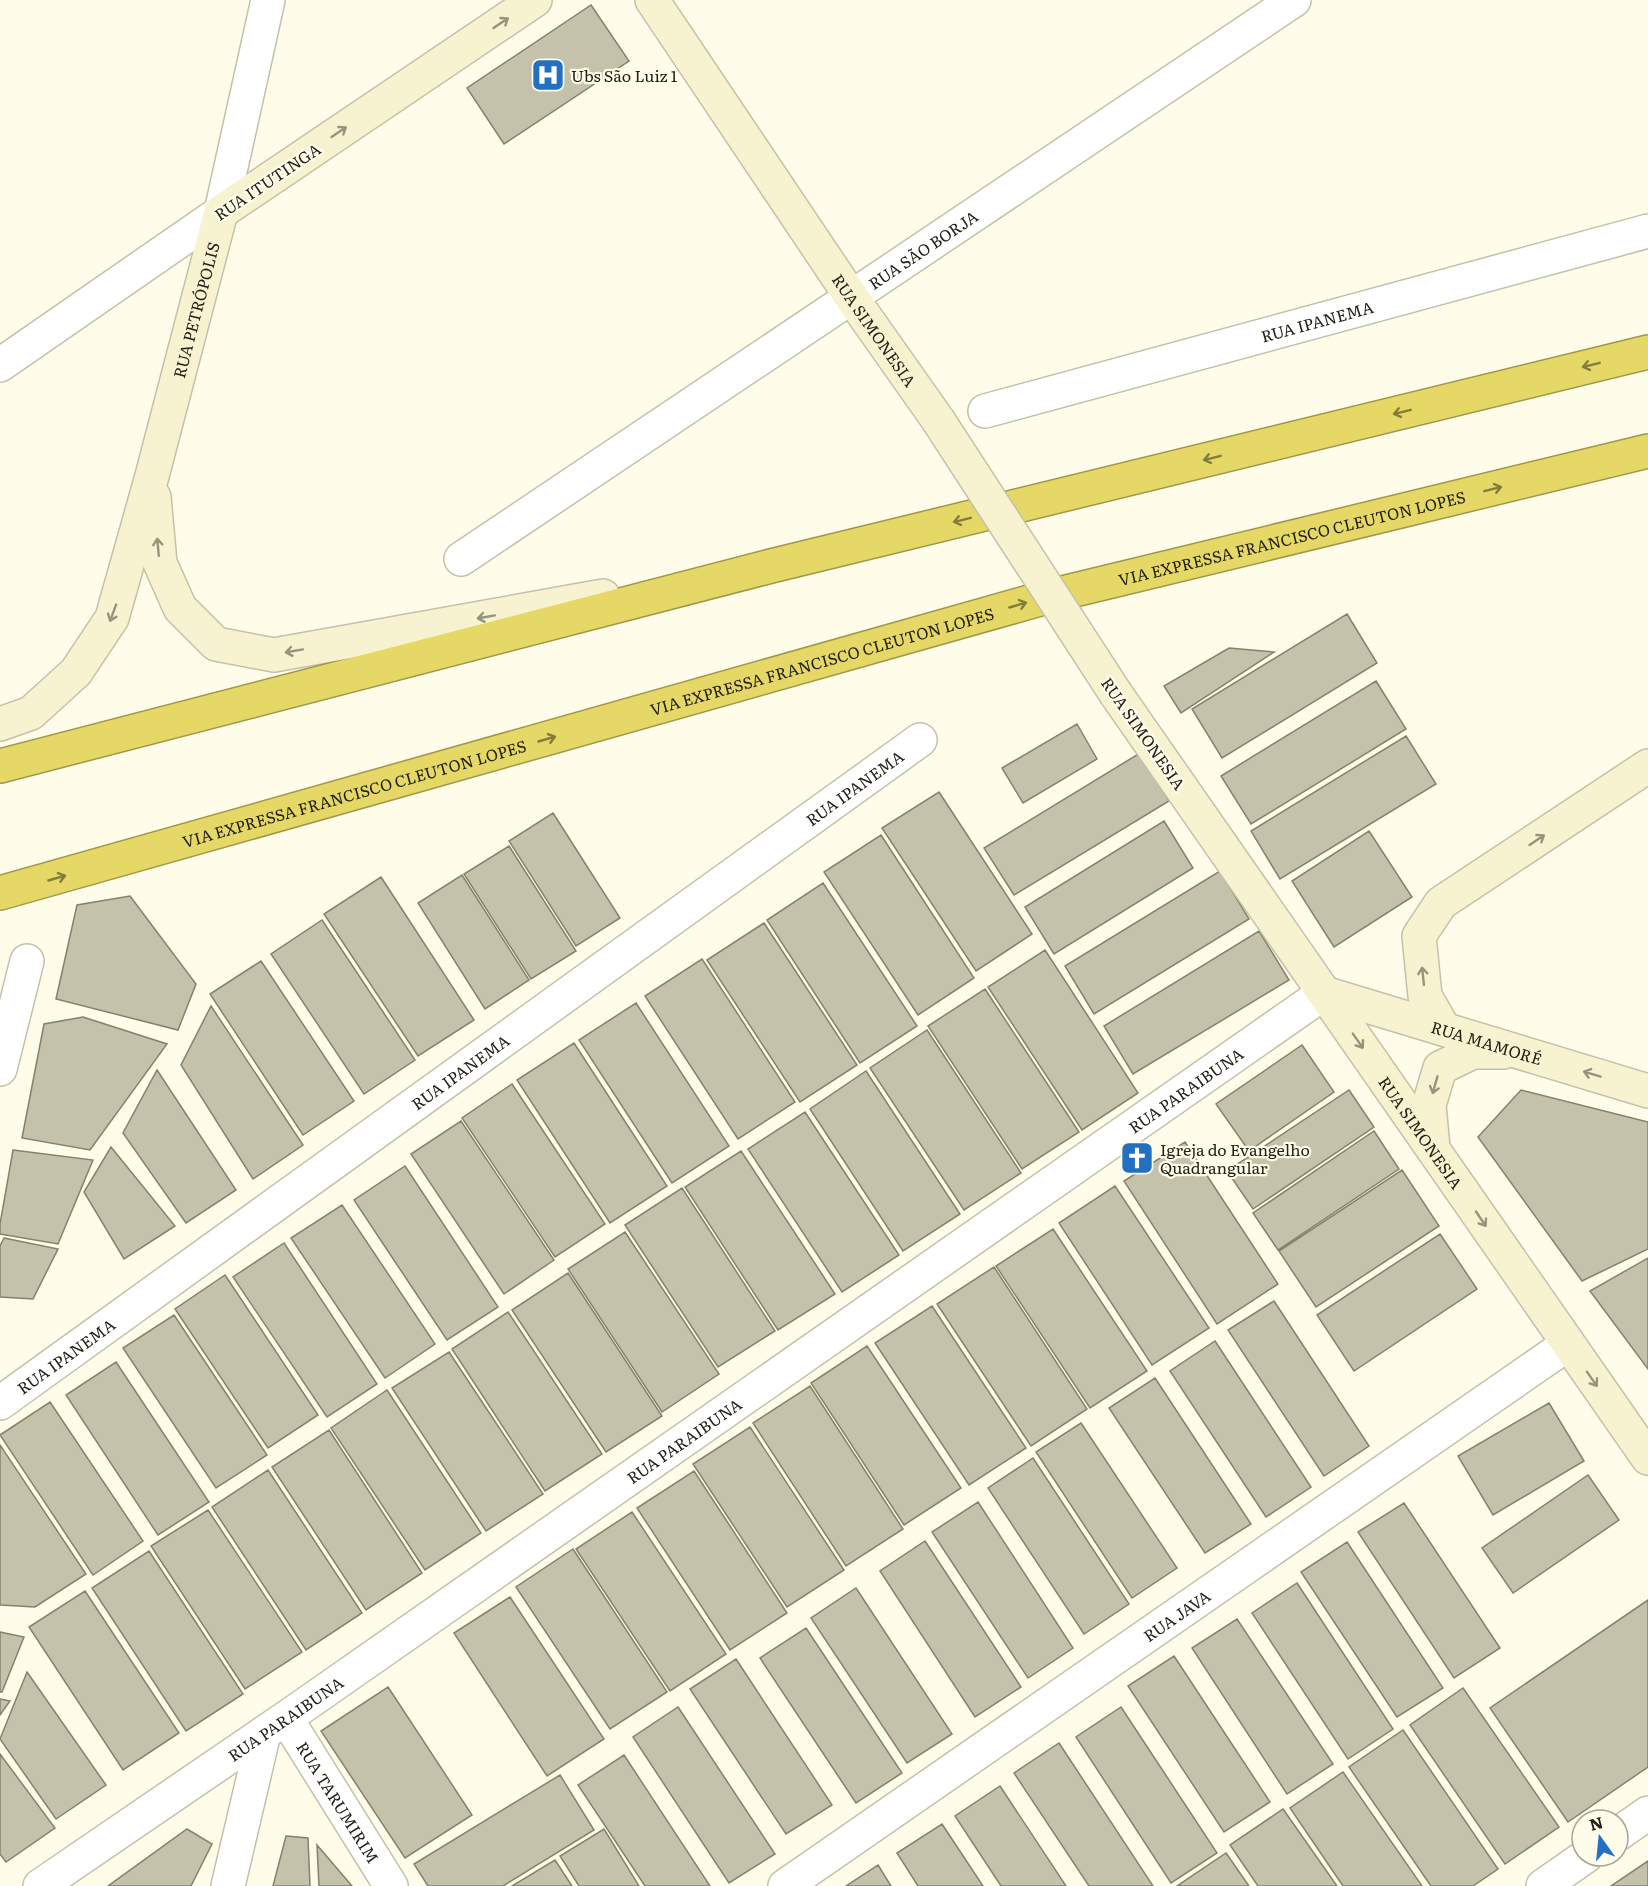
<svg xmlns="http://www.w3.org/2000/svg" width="1648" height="1886" font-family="Literata,serif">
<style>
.building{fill:#c4c2ab;stroke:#84826c;stroke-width:1.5}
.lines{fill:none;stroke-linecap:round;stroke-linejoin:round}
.street-casing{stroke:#c3c1a9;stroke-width:36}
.secondary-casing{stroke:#c3c1a9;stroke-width:36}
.highway-casing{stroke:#a0974b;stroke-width:36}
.street{stroke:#fff;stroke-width:33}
.secondary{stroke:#f7f3d1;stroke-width:33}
.highway{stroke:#e5d867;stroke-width:33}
.secondary-bridge-casing{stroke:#c3c1a9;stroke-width:36;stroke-linecap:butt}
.secondary-bridge{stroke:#f7f3d1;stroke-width:33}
.oneway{stroke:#96947d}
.oneway2{stroke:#827c3e}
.labels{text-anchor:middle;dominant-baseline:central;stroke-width:4.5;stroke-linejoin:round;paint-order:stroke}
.poi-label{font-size:16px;fill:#201f16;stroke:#fffde9;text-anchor:start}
.street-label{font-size:16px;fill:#201f16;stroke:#fffde9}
</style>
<rect width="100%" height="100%" fill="#fffde9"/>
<path class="building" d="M 591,5 L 629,61 L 504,144 L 467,88 Z
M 1347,614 L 1377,663 L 1222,758 L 1192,709 Z
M 1229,648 L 1274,652 L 1181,713 L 1164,686 Z
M 1376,681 L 1406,729 L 1251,824 L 1221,776 Z
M 1077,724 L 1097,759 L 1023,803 L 1002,768 Z
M 1406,736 L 1436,784 L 1280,879 L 1251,831 Z
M 1140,753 L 1169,801 L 1014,895 L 984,848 Z
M 939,792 L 1032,934 L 976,971 L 882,828 Z
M 553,813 L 620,918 L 576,946 L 509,841 Z
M 1164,821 L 1193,868 L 1054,954 L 1025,907 Z
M 1369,831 L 1412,897 L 1334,947 L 1292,881 Z
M 881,835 L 974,978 L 918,1015 L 824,872 Z
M 509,846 L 576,951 L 531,979 L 464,874 Z
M 1220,871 L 1249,919 L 1094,1014 L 1065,966 Z
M 462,875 L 529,980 L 485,1009 L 418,903 Z
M 381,877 L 474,1020 L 418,1056 L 324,914 Z
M 823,883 L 917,1026 L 860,1063 L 767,920 Z
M 130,896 L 196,984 L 178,1030 L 56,999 L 77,905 Z
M 322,920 L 415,1060 L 364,1094 L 271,954 Z
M 764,923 L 857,1065 L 800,1102 L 707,960 Z
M 1259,931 L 1289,980 L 1133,1074 L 1104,1026 Z
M 1045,950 L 1138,1093 L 1082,1130 L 988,987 Z
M 702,959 L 795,1102 L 738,1139 L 645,996 Z
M 261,961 L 354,1101 L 303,1135 L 210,994 Z
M 985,989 L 1079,1132 L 1022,1169 L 928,1026 Z
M 636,1003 L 729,1146 L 672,1183 L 579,1040 Z
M 211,1006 L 303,1145 L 253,1179 L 181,1065 Z
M 83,1017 L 167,1044 L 90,1150 L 22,1138 L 44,1024 Z
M 927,1030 L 1021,1173 L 964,1210 L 870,1068 Z
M 574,1043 L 667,1186 L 610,1223 L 517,1080 Z
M 1302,1045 L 1334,1092 L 1249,1151 L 1216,1104 Z
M 157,1070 L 236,1190 L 186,1223 L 123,1133 Z
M 866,1071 L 960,1214 L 903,1251 L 810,1109 Z
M 512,1084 L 605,1224 L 555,1257 L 462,1118 Z
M 1349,1090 L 1374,1127 L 1253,1209 L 1227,1171 Z
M 1521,1090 L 1648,1122 L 1648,1249 L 1582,1281 L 1478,1137 Z
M 805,1112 L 899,1255 L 842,1292 L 748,1149 Z
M 461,1121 L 554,1260 L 504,1294 L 411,1154 Z
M 1374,1131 L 1399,1169 L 1278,1250 L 1253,1213 Z
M 1185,1142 L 1278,1284 L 1217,1324 L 1124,1181 Z
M 111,1147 L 175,1226 L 124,1259 L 84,1192 Z
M 13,1150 L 93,1160 L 58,1244 L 0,1234 L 0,1224 Z
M 741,1151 L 835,1294 L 778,1330 L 685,1187 Z
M 405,1166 L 498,1307 L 447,1340 L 354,1200 Z
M 1402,1170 L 1439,1226 L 1316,1307 L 1279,1251 Z
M 1115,1186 L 1209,1328 L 1152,1365 L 1059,1223 Z
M 682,1188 L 775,1331 L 718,1367 L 625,1225 Z
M 342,1205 L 435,1344 L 385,1378 L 291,1238 Z
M 1053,1229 L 1147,1371 L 1090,1408 L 996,1266 Z
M 625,1232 L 719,1374 L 662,1412 L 568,1269 Z
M 1440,1234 L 1477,1289 L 1354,1371 L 1317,1315 Z
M 4,1238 L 58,1249 L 33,1299 L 0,1297 L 0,1246 Z
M 284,1243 L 377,1384 L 327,1417 L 233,1277 Z
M 1648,1258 L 1648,1369 L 1590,1291 Z
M 994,1267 L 1087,1409 L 1031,1446 L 937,1304 Z
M 568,1273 L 662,1416 L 606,1452 L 512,1310 Z
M 225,1275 L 318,1415 L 268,1448 L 175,1309 Z
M 1274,1301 L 1369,1446 L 1324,1476 L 1228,1330 Z
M 932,1306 L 1026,1448 L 969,1485 L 875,1343 Z
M 508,1312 L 602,1454 L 545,1491 L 452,1349 Z
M 174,1315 L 267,1455 L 216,1488 L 123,1348 Z
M 1215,1341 L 1311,1487 L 1266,1517 L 1170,1371 Z
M 867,1346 L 961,1488 L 904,1525 L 811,1383 Z
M 449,1352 L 543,1494 L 486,1531 L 392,1388 Z
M 116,1362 L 209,1502 L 158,1535 L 66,1395 Z
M 1155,1378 L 1251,1524 L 1205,1553 L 1109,1408 Z
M 810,1386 L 903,1529 L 846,1566 L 753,1423 Z
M 387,1390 L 481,1533 L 425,1570 L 331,1428 Z
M 50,1402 L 143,1541 L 93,1575 L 0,1435 Z
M 1549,1403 L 1584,1461 L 1493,1515 L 1458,1456 Z
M 1081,1423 L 1177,1568 L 1132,1598 L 1036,1452 Z
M 750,1427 L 844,1570 L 787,1607 L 693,1464 Z
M 329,1430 L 422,1573 L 366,1610 L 272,1467 Z
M 0,1445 L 86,1574 L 35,1607 L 0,1605 Z
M 1033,1458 L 1129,1604 L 1084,1634 L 988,1488 Z
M 268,1470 L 362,1613 L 306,1650 L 212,1507 Z
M 694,1471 L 787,1613 L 730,1650 L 637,1508 Z
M 1588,1475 L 1619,1520 L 1513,1593 L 1482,1548 Z
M 978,1502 L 1073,1648 L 1028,1678 L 932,1532 Z
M 1404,1503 L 1500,1648 L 1454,1678 L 1358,1532 Z
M 208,1510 L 302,1652 L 245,1689 L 151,1546 Z
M 632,1512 L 726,1654 L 670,1691 L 576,1549 Z
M 925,1541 L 1021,1687 L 975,1717 L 880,1571 Z
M 1347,1542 L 1443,1688 L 1397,1717 L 1301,1572 Z
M 573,1549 L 667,1692 L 610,1729 L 516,1587 Z
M 149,1551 L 243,1694 L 186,1731 L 92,1588 Z
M 1297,1583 L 1393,1729 L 1348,1759 L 1252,1613 Z
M 856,1588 L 952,1734 L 907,1763 L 811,1618 Z
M 85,1591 L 179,1733 L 123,1770 L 29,1627 Z
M 510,1597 L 604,1739 L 547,1776 L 454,1633 Z
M 1648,1600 L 1648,1767 L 1568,1822 L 1490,1708 Z
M 1237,1619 L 1333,1764 L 1287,1794 L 1192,1648 Z
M 806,1628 L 902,1773 L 856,1803 L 760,1658 Z
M 0,1632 L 24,1637 L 2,1692 L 0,1692 Z
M 1174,1656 L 1270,1802 L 1224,1832 L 1128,1686 Z
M 736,1659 L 832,1805 L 786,1834 L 690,1689 Z
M 27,1672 L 106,1785 L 56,1819 L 0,1739 Z
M 388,1687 L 472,1815 L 405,1858 L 321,1731 Z
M 1463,1688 L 1559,1827 L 1505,1864 L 1410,1725 Z
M 0,1699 L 10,1701 L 0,1715 Z
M 678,1707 L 775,1854 L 729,1883 L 633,1737 Z
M 1121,1707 L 1217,1853 L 1171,1883 L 1076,1737 Z
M 1403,1730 L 1498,1869 L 1473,1886 L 1431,1886 L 1349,1767 Z
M 1059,1743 L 1153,1886 L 1089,1886 L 1014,1773 Z
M 0,1754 L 55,1828 L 6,1862 L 0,1854 Z
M 624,1755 L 710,1886 L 645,1886 L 578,1785 Z
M 1343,1772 L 1422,1886 L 1343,1886 L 1290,1808 Z
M 560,1775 L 594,1830 L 503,1886 L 428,1886 L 414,1864 Z
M 1000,1786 L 1066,1886 L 1001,1886 L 955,1816 Z
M 1283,1809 L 1337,1886 L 1258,1886 L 1230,1845 Z
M 942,1824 L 983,1886 L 918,1886 L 897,1853 Z
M 187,1829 L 212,1844 L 191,1886 L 108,1886 Z
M 604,1829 L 639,1886 L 579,1886 L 560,1856 Z
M 286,1836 L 308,1838 L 310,1886 L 273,1886 Z
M 317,1845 L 352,1886 L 319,1886 Z
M 1226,1853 L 1249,1886 L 1177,1886 Z
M 555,1860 L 572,1886 L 512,1886 Z
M 1648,1861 L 1648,1886 L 1611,1886 Z
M 878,1865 L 891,1886 L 846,1886 Z"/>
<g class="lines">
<defs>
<g id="street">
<path d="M 0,365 L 221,212 L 268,0"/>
<path id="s1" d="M 985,411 L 1648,231"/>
<path id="s2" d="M 461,559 L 1294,0"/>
<path d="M 0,1069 L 27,961"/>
<path id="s3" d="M 0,1403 L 920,740"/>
<path id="s4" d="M 286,1718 L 391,1886"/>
<path d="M 1618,1834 L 1648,1813"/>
<path id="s5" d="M 40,1886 L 286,1718 L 1324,993"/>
<path d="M 228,1886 L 264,1733"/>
<path id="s6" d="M 785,1886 L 1568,1344"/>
<path d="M 1543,1886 L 1586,1856"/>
</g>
<g id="secondary">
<path id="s7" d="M 652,0 L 852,298 L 938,420"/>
<path d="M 154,497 L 160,563 L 180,608 L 216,644 L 274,655 L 603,596"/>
<path id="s8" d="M 1116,694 L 1648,1458"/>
<path id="s9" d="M 0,724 L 31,713 L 76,672 L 112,618 L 152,476 L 221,212 L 535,0"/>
<path id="s10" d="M 1324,993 L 1648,1091"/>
<path d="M 1444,1029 L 1425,996 L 1419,936 L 1441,903 L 1648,766"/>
<path d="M 1433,1148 L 1429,1105 L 1440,1068 L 1473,1052 L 1503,1052"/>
</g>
<g id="highway">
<path d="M 0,766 L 771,566 L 1648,352"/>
<path id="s11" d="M 0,893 L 1054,595 L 1648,451"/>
</g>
</defs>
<use href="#street" class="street-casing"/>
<use href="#secondary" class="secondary-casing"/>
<use href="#highway" class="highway-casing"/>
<use href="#street" class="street"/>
<use href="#secondary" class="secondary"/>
<use href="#highway" class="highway"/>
<defs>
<path id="secondary-bridge" d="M 938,420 L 1116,694"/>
</defs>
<use href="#secondary-bridge" class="secondary-bridge-casing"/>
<use href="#secondary-bridge" class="secondary-bridge"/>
</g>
<defs><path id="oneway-shaft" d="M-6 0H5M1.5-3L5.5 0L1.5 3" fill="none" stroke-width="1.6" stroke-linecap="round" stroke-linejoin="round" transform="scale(1.5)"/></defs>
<g class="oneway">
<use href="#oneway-shaft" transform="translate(501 23) rotate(-34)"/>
<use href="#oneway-shaft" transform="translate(339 132) rotate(-34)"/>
<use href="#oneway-shaft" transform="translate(158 547) rotate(-95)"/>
<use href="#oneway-shaft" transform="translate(113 613) rotate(110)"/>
<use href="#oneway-shaft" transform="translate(486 617) rotate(170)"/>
<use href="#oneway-shaft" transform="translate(294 651) rotate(170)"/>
<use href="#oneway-shaft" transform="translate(1537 840) rotate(-34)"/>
<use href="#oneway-shaft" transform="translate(1423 976) rotate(-96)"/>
<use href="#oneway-shaft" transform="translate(1358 1041) rotate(55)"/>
<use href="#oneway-shaft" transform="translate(1592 1074) rotate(-163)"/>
<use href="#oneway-shaft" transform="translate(1435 1085) rotate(106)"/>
<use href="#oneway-shaft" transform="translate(1481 1219) rotate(56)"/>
<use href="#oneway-shaft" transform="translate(1592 1379) rotate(55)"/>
</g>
<g class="oneway2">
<use href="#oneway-shaft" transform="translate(1591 365) rotate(166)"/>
<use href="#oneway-shaft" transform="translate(1402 412) rotate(166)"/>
<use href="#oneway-shaft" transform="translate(1212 458) rotate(166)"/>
<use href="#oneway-shaft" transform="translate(1493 489) rotate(-14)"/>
<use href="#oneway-shaft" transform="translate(962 520) rotate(166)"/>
<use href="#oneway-shaft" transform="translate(1018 605) rotate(-16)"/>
<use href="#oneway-shaft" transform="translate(547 739) rotate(-16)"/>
<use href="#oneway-shaft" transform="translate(57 878) rotate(-16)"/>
</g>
<defs>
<symbol id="hospital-square" viewBox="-11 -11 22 22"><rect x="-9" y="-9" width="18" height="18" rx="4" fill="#2470c0" stroke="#fffde9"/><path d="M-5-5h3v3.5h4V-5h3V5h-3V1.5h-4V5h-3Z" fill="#fff"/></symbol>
<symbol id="church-square" viewBox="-11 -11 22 22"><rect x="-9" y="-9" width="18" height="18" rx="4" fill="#2470c0" stroke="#fffde9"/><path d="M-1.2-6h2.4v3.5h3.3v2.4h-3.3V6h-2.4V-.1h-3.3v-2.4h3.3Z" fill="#fff"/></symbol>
</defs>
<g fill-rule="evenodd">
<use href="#hospital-square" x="529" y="56" width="38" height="38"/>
<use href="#church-square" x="1118" y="1139" width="38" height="38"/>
</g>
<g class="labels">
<g class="poi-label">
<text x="571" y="75">Ubs São Luiz 1</text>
<text x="1160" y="1149">Igreja do Evangelho<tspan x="1160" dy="18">Quadrangular</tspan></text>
</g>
<g class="street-label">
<text transform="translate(267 181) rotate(-34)">RUA ITUTINGA</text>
<text stroke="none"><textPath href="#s2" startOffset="556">RUA SÃO BORJA</textPath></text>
<text stroke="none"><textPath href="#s9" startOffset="478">RUA PETRÓPOLIS</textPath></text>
<text stroke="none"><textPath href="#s1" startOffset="344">RUA IPANEMA</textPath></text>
<text stroke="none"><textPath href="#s7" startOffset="398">RUA SIMONESIA</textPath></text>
<text stroke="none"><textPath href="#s11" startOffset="1340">VIA EXPRESSA FRANCISCO CLEUTON LOPES</textPath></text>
<text stroke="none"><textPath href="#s11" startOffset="854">VIA EXPRESSA FRANCISCO CLEUTON LOPES</textPath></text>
<text transform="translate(1144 733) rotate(55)">RUA SIMONESIA</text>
<text stroke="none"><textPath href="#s3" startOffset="1053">RUA IPANEMA</textPath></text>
<text stroke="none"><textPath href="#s11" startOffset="368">VIA EXPRESSA FRANCISCO CLEUTON LOPES</textPath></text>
<text stroke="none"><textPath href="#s10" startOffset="170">RUA MAMORÉ</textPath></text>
<text stroke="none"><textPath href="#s3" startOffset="567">RUA IPANEMA</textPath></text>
<text stroke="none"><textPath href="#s5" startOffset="1395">RUA PARAIBUNA</textPath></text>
<text stroke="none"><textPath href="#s8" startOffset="534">RUA SIMONESIA</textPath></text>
<text stroke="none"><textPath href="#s3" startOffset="81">RUA IPANEMA</textPath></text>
<text stroke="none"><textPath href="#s5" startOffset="783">RUA PARAIBUNA</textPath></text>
<text stroke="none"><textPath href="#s6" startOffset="476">RUA JAVA</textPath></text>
<text stroke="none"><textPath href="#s5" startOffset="297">RUA PARAIBUNA</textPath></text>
<text stroke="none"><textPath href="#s4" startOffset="99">RUA TARUMIRIM</textPath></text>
</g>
</g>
<g transform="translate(1600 1838) rotate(345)"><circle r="28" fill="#fffde9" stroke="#a6a495" stroke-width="1.5"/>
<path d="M0-4.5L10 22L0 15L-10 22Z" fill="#2470c0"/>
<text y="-9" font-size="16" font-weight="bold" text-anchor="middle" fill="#201f16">N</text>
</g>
</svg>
